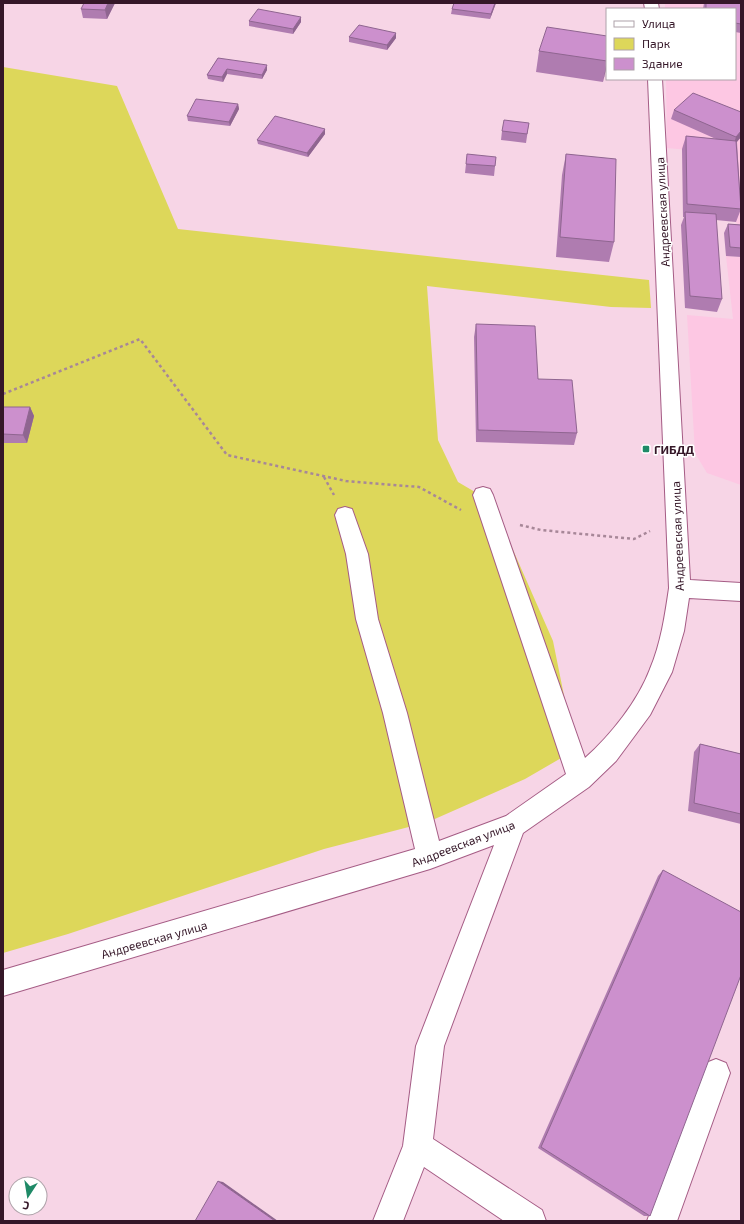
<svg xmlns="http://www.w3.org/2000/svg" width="744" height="1224" font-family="'Exo 2',sans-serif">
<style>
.built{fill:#fdc7e3}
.green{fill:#ddd75a}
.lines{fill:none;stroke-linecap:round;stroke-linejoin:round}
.minor-casing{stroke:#a55c85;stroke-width:2}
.path{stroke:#a78798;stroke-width:2.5;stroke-dasharray:3 3;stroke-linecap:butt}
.minor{fill:#fff;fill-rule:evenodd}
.wall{fill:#af7cb0}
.shaded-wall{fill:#8f6590}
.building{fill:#cc90cd;stroke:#8f6590}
.poi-dot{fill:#1f8a67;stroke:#fff;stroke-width:1.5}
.labels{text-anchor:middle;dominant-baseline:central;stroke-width:3;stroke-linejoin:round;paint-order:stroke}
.street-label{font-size:12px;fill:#351728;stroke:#fff}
.poi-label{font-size:12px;font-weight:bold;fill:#351728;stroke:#fff;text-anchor:start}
</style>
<rect width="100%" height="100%" fill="#f7d5e6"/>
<path class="built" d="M 665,3 L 741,3 L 741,234 L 736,222 L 732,154 L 667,148 L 666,79 L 735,79 L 735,9 L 665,9 Z
M 726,256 L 741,257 L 741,485 L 707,473 L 695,453 L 687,315 L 733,319 Z"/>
<path class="green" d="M 3,67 L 117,86 L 178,229 L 649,280 L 651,308 L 611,307 L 427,286 L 438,440 L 458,482 L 492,502 L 553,641 L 575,750 L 525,779 L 428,822 L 324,849 L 68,934 L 3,953 Z"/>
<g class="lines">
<defs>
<path id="minor" d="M 644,3 L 658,3 L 659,9 L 645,9 Z
M 648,79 L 662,79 L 690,580 L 741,583 L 741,601 L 689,598 L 684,631 L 672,672 L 650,715 L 616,761 L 589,787 L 523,833 L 444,1046 L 433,1139 L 542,1210 L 546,1221 L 504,1221 L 424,1167 L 403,1221 L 373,1221 L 403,1146 L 416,1046 L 494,845 L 430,869 L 3,996 L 3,970 L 415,849 L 383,713 L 356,619 L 346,554 L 335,515 L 338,509 L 345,507 L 352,509 L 368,554 L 378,619 L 407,713 L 439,841 L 506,816 L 566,774 L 473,495 L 476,489 L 483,487 L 490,489 L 493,495 L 585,758 C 610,736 638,701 650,669 C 661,643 665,615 669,588 Z
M 716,1059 L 726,1063 L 730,1073 L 677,1221 L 647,1221 L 706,1063 Z"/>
</defs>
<use href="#minor" class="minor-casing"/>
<path class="path" d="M 3,394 L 140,339 L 227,455 L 346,481 L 419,487 L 461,510
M 324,477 L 334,495
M 520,525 L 541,530 L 634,539 L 650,531"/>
<use href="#minor" class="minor"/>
</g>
<path class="wall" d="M 115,3 L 107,19 L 83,18 L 81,9 Z
M 454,3 L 496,3 L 490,19 L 451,14 L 452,9 Z
M 704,3 L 741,3 L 741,33 L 735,32 L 735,9 L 703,9 Z
M 249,21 L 301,22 L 293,34 L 249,26 Z
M 607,36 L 607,65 L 603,82 L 536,72 L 539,51 Z
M 349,37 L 396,38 L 387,50 L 349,42 Z
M 218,58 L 267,70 L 262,79 L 227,74 L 223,82 L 208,79 L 207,75 Z
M 238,104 L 239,109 L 230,126 L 188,121 L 187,116 Z
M 674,110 L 741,112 L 741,137 L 737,142 L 741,209 L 736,222 L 716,220 L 722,299 L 717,312 L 685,308 L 681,225 L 684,217 L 683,217 L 682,149 L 686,136 L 716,139 L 671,119 Z
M 529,123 L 526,143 L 501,140 L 502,131 Z
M 325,134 L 308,157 L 258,144 L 257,140 Z
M 566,154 L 614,242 L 609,262 L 556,257 L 562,175 Z
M 496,157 L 494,176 L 465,173 L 466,164 Z
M 728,224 L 741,225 L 741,257 L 726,256 L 724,233 Z
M 476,324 L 538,379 L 577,433 L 574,445 L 476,442 L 474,337 Z
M 3,407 L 30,407 L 34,416 L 27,443 L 3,443 Z
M 700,744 L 741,754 L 741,824 L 688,811 L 694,752 Z
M 663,870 L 650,1216 L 644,1216 L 538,1148 L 658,876 Z"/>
<path class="shaded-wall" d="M 108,3 L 115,3 L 107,19 L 105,10 Z
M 495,3 L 496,3 L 490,19 L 491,14 Z
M 301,17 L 301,22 L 293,34 L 293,29 Z
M 396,33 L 396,38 L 387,50 L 387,45 Z
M 607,60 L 607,65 L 603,82 Z
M 267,65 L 267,70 L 262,79 L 262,75 Z
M 227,69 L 227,74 L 223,82 L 222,77 Z
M 238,104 L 239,109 L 230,126 L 229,122 Z
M 325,129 L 325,134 L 308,157 L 307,153 Z
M 741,131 L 741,137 L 733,146 L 736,137 Z
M 30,407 L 34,416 L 27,443 L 23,435 Z
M 218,1181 L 223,1182 L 278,1221 L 275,1221 Z"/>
<path class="building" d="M 84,3 L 108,3 L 105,10 L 81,9 Z
M 454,3 L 495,3 L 491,14 L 452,9 Z
M 706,3 L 741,3 L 741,24 L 735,23 L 735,9 L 706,9 Z
M 258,9 L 301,17 L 293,29 L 249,21 Z
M 359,25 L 396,33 L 387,45 L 349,37 Z
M 547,27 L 607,36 L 607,61 L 539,51 Z
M 218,58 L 267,65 L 262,75 L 227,69 L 222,77 L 207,75 Z
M 693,93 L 741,112 L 741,131 L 736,137 L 674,110 Z
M 196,99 L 238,104 L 229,122 L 187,116 Z
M 275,116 L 325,129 L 307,153 L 257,140 Z
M 504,120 L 529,123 L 527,134 L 502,131 Z
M 686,136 L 736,141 L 741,209 L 687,204 Z
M 467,154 L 496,157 L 495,166 L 466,164 Z
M 566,154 L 616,159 L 614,242 L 560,237 Z
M 685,212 L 716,214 L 722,299 L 690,296 Z
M 728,224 L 741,225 L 741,248 L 730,247 Z
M 476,324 L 535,326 L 538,379 L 572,380 L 577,433 L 478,430 Z
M 3,407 L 30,407 L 23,435 L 3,434 Z
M 700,744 L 741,754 L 741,814 L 694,803 Z
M 663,870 L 741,912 L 741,975 L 650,1216 L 541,1147 Z
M 218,1181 L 275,1221 L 195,1221 Z"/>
<rect class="poi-dot" x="642" y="445" width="8" height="8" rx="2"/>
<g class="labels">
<g class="street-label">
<text transform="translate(662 212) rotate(-93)">Андреевская улица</text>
<text transform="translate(677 536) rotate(-92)">Андреевская улица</text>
<text transform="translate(463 843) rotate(-21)">Андреевская улица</text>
<text transform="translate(154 939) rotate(-16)">Андреевская улица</text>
</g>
<g class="poi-label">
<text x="654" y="449">ГИБДД</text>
</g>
</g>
<rect width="744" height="1224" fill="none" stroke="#351728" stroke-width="8"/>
<rect x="606" y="8" width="130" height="72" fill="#ffffff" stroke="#aea2a9"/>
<rect x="614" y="21" width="20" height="6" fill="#ffffff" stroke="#aea2a9"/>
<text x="642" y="28" font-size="12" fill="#351728">Улица</text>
<rect x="614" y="38" width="20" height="12" fill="#ddd75a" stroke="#aea2a9"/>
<text x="642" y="48" font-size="12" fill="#351728">Парк</text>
<rect x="614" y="58" width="20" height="12" fill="#cc90cd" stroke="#aea2a9"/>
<text x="642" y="68" font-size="12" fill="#351728">Здание</text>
<g transform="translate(28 1196) rotate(192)"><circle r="19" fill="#ffffff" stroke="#aea2a9"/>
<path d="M0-3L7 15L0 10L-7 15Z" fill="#1f8a67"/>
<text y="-6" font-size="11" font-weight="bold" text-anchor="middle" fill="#351728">С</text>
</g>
</svg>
